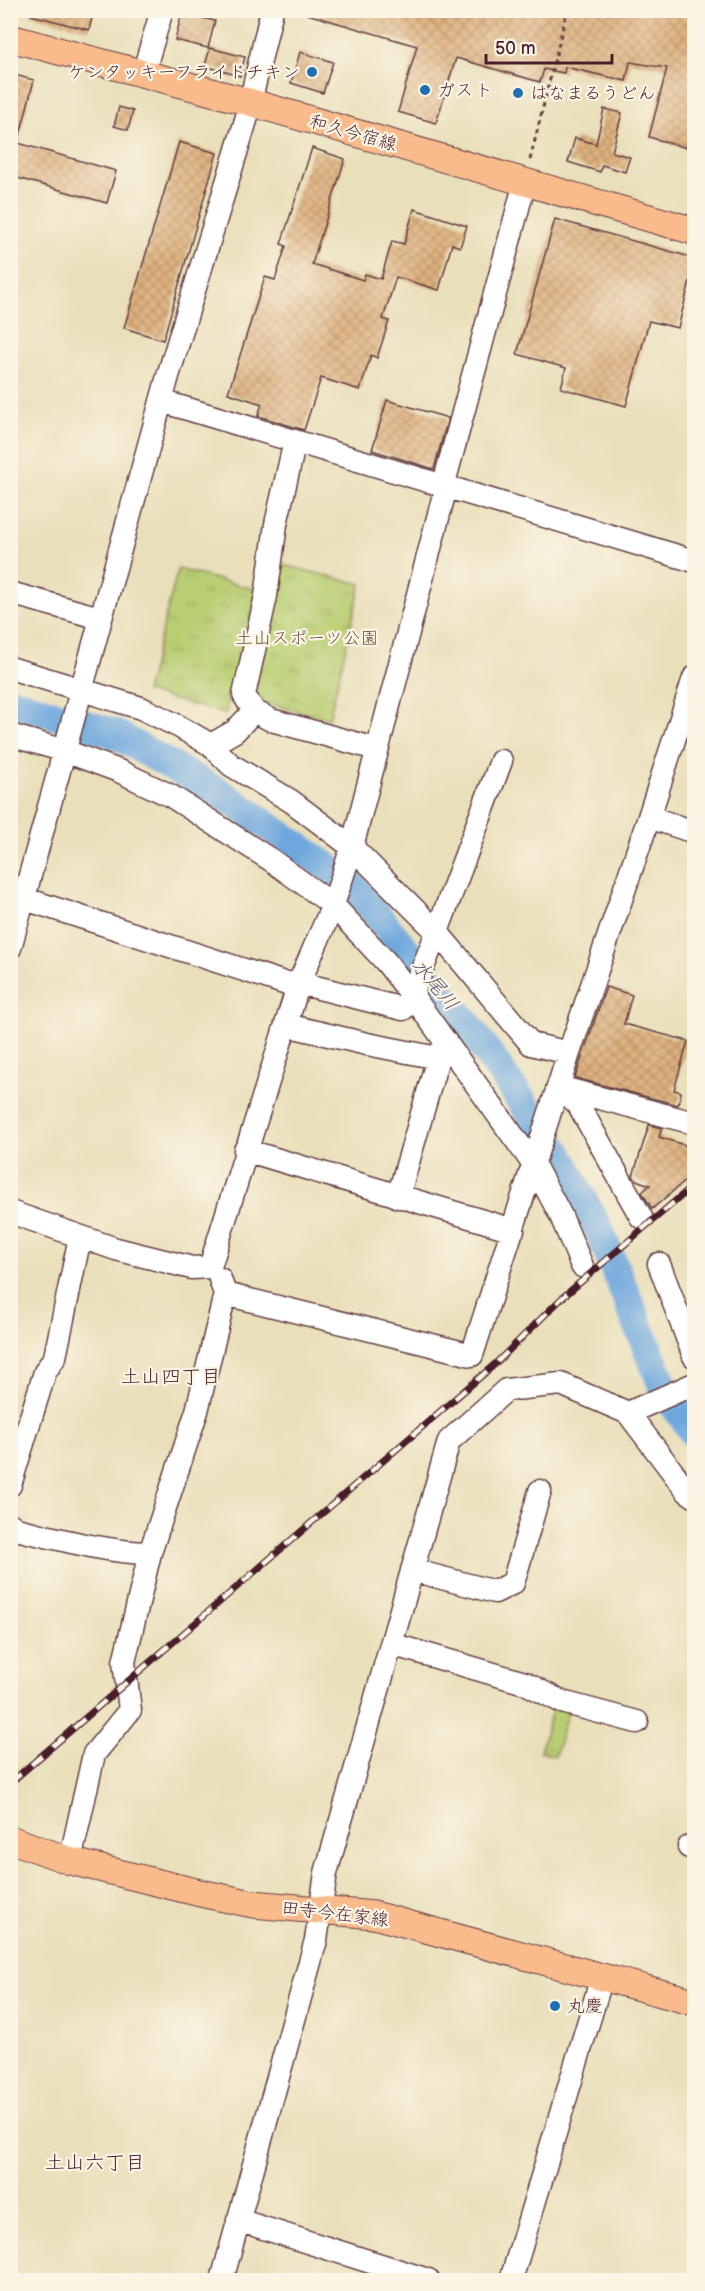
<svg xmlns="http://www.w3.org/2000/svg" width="705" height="2291" font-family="'Balsamiq Sans','Klee One',sans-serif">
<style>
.grass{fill:url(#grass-tufts);stroke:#82764e;stroke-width:1.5}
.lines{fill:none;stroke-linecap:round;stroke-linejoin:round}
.river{stroke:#6ea7dd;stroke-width:30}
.building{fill:url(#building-cross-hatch)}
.minor-casing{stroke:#623c40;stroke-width:25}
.major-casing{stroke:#623c40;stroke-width:29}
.path{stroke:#623c40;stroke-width:3;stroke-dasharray:4.5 4.5;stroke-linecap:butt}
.minor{stroke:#fff;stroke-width:22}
.major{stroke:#fabb8c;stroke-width:27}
.rail-casing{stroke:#4a1f2b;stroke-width:7}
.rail{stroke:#fcf5e5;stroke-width:4.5;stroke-dasharray:14;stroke-linecap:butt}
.poi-dot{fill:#1f6fb2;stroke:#fcf5e5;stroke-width:2}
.labels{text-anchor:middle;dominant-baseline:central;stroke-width:4.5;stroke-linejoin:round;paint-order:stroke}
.poi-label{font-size:18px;fill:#4a1f2b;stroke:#fcf5e5;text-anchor:start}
.street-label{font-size:18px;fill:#4a1f2b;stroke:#fcf5e5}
.park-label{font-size:18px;fill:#6b5440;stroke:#fcf5e5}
.water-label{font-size:20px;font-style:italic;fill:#585572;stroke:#fcf5e5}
.neighbourhood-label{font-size:20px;fill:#4a1f2b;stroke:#fcf5e5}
</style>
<defs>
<pattern id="grass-tufts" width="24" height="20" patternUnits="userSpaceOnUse" patternTransform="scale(1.5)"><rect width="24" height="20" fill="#b9ce72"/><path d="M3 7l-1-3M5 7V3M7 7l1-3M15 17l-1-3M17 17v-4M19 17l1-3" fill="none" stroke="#a1b063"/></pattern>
<pattern id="building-cross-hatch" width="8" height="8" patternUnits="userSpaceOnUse" patternTransform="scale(1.5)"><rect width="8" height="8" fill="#dfb27f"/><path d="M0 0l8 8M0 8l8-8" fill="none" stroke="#b79068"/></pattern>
</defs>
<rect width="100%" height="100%" fill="#fcf5e5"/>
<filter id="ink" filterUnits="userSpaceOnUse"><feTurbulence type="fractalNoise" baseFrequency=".0167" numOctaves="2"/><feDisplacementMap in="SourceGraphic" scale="12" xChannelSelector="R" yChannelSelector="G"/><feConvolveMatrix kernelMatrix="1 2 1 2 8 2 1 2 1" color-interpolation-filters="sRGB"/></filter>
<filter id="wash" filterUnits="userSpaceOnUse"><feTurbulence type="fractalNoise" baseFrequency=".008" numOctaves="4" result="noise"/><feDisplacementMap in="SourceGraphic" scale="24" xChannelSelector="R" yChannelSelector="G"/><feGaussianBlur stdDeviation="1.35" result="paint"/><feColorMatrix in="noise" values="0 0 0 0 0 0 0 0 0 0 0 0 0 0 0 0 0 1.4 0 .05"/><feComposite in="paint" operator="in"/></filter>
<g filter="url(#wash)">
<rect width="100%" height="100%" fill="#e9dfba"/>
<path class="grass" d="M 283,565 L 361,584 L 329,719 L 258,701 L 253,692 Z
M 178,569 L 258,590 L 225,714 L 146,692 Z
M 553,1707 L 568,1711 L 555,1756 L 540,1751 Z"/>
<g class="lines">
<path class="river" d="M 10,701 L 115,734 L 223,795 L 348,881 L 468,1025 L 558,1153 L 599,1230 L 666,1393 L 694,1433"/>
</g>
<g id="blocks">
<path class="building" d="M 32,10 L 85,10 L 93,13 L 89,30 L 31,15 Z
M 308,10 L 694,10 L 694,120 L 687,148 L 649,137 L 667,68 L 630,62 L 626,81 L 565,67 L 564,73 L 544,69 L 540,82 L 456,58 L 436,123 L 398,112 L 417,46 L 307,14 Z
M 182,13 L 215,21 L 208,48 L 175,40 Z
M 210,48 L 245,57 L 240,76 L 205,66 Z
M 300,52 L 333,62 L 323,93 L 291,83 Z
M 10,74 L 34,80 L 18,143 L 116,171 L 107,203 L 10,176 Z
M 119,107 L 133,111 L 128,130 L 114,126 Z
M 604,109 L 622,113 L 612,152 L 630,157 L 625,172 L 602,165 L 600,172 L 568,162 L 575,138 L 596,144 Z
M 179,142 L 217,153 L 163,340 L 124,328 Z
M 312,148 L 345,159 L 312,264 L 363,280 L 365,274 L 381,279 L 392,241 L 404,244 L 414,209 L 467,226 L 460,247 L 452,244 L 439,290 L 396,277 L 383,319 L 389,321 L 377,358 L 371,355 L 360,390 L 321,378 L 304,430 L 258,416 L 262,404 L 228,393 L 265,277 L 275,280 L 286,246 L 281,244 Z
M 555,219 L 694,258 L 694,265 L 678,328 L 649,321 L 626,406 L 561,388 L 566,368 L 517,354 Z
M 387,400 L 448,418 L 434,469 L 372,450 Z
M 606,987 L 632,995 L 624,1024 L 688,1041 L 674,1090 L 681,1092 L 678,1105 L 575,1078 Z
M 649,1125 L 662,1128 L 659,1137 L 694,1148 L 694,1188 L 687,1179 L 652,1209 L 642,1192 L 650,1185 L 636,1180 L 633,1176 Z"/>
</g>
</g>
<g filter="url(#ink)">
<use href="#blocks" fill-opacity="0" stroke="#623c40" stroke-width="1.5"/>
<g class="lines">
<defs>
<path id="minor" d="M 143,74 L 162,10
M 161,401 L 694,561
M 295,441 L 276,524 L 266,596 L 244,695 L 254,711 L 271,720 L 376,749
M 10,593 L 100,618
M 10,668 L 141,708 L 178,726 L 211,745 L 231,765 L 291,801 L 352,847 L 437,932 L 531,1044 L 569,1053
M 10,735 L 65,751 L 119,771 L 171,796 L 271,860 L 333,905 L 386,962 L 412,995 L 534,1165 L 561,1216 L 582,1266
M 211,745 L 235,731 L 254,711
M 649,817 L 694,832
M 10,894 L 284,983 L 299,983 L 403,1009 L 412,995 L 437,932 L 501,761
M 10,948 L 168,376 L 246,120 L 272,10
M 286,1025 L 367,1044 L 438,1058
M 558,1087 L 578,1104 L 641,1217
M 562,1088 L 694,1123
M 245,1150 L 513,1230
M 398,1197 L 438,1058 L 446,1042
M 10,1212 L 116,1249 L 192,1268 L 210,1267
M 659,1264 L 694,1356
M 210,1267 L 299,983 L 333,905 L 352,847 L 446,487 L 446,476 L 525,182
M 225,1294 L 472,1355 L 569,1053 L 649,817 L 694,678
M 628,1413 L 694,1384
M 10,1485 L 45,1372 L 55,1357 L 80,1237
M 10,1524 L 16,1529 C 60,1539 105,1552 150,1553
M 412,1570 L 495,1592 L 513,1583 L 540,1491
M 391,1644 L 525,1683 L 562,1702 L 637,1722
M 689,1847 L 694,1848
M 70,1861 L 94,1754 L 130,1710 L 124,1662 L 150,1553 L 197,1411 L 225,1294 L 220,1279
M 238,2220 L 428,2280
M 222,2280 L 316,1940 L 326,1873 L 449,1441 L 506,1390 L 561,1384 L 628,1413 L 687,1491 L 694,1496
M 511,2280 L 602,1977"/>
<path id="major" d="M 10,38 L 249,102 L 694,231
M 10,1839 L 70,1861 L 200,1893 L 253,1904 L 374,1915 L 694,2002"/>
</defs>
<use href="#minor" class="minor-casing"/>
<use href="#major" class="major-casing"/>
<path class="path" d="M 530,160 L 567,10"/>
<use href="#minor" class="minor"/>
<use href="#major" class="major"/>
<defs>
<path id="rail" d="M 10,1783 L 494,1365 L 562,1298 L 694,1185"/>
</defs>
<use href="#rail" class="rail-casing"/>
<use href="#rail" class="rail"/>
</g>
</g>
<g class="poi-dot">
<circle cx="312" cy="72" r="6"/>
<circle cx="425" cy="90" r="6"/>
<circle cx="518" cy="93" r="6"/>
<circle cx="555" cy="2006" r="6"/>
</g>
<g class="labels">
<g class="poi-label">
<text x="300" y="72" text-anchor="end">ケンタッキーフライドチキン</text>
<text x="437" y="90">ガスト</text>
<text x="530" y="93">はなまるうどん</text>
<text x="567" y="2006">丸慶</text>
</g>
<g class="street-label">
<text transform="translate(353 133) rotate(16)">和久今宿線</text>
<text transform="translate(335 1914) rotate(7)">田寺今在家線</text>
</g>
<g class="park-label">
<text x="307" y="638">土山スポーツ公園</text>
</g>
<g class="water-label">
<text transform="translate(435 985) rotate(50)">水尾川</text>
</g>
<g class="neighbourhood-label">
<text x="171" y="1377">土山四丁目</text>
<text x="95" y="2163">土山六丁目</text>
</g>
</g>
<rect width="705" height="2291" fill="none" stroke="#fcf5e5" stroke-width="36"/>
<path d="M486 54v9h126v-9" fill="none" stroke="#4a1f2b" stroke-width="3"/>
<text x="495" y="54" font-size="18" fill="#4a1f2b" stroke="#fcf5e5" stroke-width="4.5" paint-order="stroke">50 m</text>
</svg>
